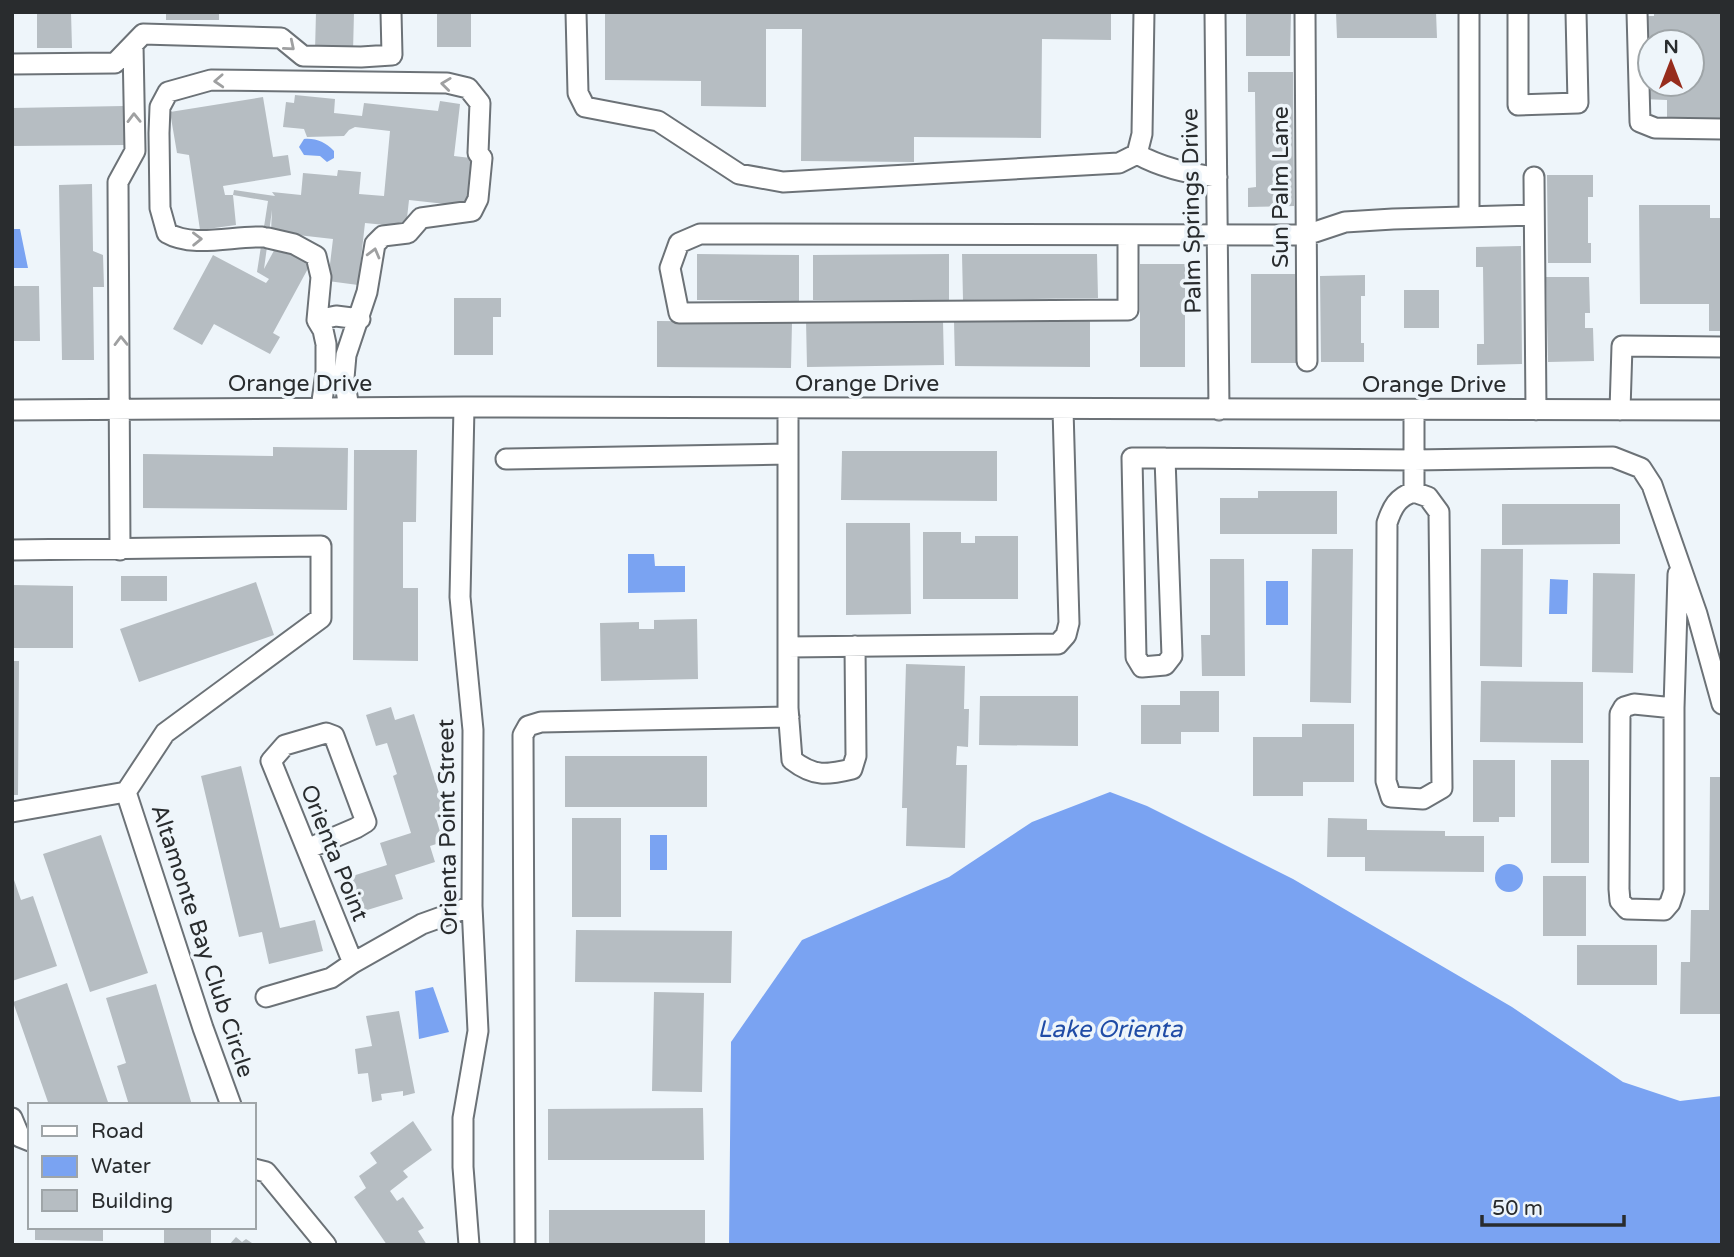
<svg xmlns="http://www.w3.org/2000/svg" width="1734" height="1257" font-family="'Varela Round',sans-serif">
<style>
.water{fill:#7aa3f2}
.building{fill:#b6bdc2;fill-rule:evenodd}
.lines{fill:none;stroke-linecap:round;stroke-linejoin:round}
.minor-casing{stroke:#6c7277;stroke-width:23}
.minor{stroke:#fff;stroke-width:19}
.oneway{stroke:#9fa0a1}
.labels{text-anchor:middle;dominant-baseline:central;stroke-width:7;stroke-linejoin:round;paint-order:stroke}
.street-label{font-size:23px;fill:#292c2e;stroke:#eef5fa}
.water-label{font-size:24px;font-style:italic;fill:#204ca6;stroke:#eef5fa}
</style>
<rect width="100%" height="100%" fill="#eef5fa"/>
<path class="water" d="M 304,139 C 316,138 325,142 334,151 L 334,158 L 327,162 L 320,156 L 304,155 L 299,147 Z
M 12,229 L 20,229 L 28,268 L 12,268 Z
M 628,554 L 654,554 L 655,566 L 685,566 L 685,592 L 628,593 Z
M 1550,579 L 1568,580 L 1567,614 L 1549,614 Z
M 1266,581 L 1288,581 L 1288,625 L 1266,625 Z
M 1110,792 L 1147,806 L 1293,879 L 1512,1007 L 1623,1082 L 1680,1101 L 1722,1096 L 1722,1245 L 729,1245 L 731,1042 L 802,940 L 949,877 L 1032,822 Z
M 650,835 L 667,835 L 667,870 L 650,870 Z
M1495 878a14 14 0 1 1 28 0a14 14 0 1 1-28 0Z
M 433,987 L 449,1032 L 419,1039 L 415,991 Z"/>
<path class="building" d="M 37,12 L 71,12 L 72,48 L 37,48 Z
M 166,12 L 219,12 L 219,20 L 166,20 Z
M 316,12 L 354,12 L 353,52 L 315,51 Z
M 437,12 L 471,12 L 471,47 L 437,47 Z
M 605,12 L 1111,12 L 1111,40 L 1042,39 L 1041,138 L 914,137 L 914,162 L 801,161 L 802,29 L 766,29 L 766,107 L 701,106 L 701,81 L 605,80 Z
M 1246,12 L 1291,12 L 1290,56 L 1246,56 Z
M 1336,12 L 1436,12 L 1437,38 L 1337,38 Z
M 1654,12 L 1722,12 L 1722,124 L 1667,124 L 1667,100 L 1642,99 L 1642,16 L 1654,16 ZM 1650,42 L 1692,42 L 1692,84 L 1650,84 Z
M 1248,72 L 1293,72 L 1294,206 L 1248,207 L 1248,188 L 1256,187 L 1255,92 L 1248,92 Z
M 295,95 L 335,99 L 334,113 L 362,116 L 364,103 L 438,111 L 440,101 L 460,104 L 454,156 L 479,159 L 473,207 L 409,200 L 406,227 L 365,223 L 358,285 L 328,281 L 333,239 L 271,232 L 272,210 L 264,269 L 277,245 L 311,263 L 273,333 L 280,337 L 270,354 L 214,324 L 202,345 L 173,329 L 213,255 L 266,283 L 269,279 L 257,272 L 268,201 L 233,195 L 234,190 L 275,196 L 272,192 L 301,195 L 303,173 L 337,176 L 338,170 L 361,172 L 359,194 L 384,196 L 390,131 L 355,127 L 349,130 L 344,136 L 307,137 L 304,129 L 283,127 L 286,102 L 294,103 Z
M 263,97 L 273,157 L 288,155 L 291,175 L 223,186 L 225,195 L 233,195 L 236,225 L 200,230 L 189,155 L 177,153 L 170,112 Z
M 124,106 L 125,145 L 12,146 L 12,108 Z
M 1547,175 L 1593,175 L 1593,197 L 1588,197 L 1588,243 L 1591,243 L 1591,263 L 1548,263 Z
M 92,184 L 93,251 L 103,255 L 104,287 L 93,287 L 94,360 L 62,360 L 59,185 Z
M 1639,205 L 1710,205 L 1710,218 L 1722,218 L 1722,331 L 1709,331 L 1709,304 L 1640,304 Z
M 1521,246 L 1522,364 L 1477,365 L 1477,344 L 1484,344 L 1483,267 L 1476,267 L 1476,247 Z
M 697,254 L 799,255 L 799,301 L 697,300 Z
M 949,254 L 949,300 L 813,300 L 813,255 Z
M 962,254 L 1097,254 L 1098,298 L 963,300 Z
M 1140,264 L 1185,264 L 1185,367 L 1140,367 Z
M 1251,274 L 1297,274 L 1297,363 L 1251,363 Z
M 1365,275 L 1365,296 L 1361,296 L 1361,343 L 1364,343 L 1364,362 L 1321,362 L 1320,276 Z
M 1546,277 L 1589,277 L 1590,313 L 1585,313 L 1585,328 L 1593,328 L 1594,361 L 1548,362 Z
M 12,286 L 39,286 L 40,341 L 12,341 Z
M 1404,290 L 1439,290 L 1439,328 L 1404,328 Z
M 454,298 L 501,298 L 501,317 L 493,317 L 493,355 L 454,355 Z
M 806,320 L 943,321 L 944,365 L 807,367 Z
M 657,321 L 792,322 L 791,368 L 657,367 Z
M 954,321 L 1090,321 L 1090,367 L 955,366 Z
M 273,447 L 348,448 L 347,510 L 143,508 L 143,454 L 273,456 Z
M 354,450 L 417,450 L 416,522 L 403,522 L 403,588 L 418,588 L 418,661 L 353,660 Z
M 842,451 L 997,451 L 997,501 L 841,500 Z
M 1258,491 L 1337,491 L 1337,534 L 1220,534 L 1220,498 L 1258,498 Z
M 1502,504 L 1620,504 L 1620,544 L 1502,545 Z
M 846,523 L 910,523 L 911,614 L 846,615 Z
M 923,532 L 961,532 L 961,543 L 975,543 L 975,536 L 1018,536 L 1018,599 L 923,599 Z
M 1312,549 L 1353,549 L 1351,703 L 1310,702 Z
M 1481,549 L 1523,549 L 1522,667 L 1480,666 Z
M 1210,559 L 1244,559 L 1245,676 L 1202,676 L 1201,635 L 1210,635 Z
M 1593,573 L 1635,574 L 1633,673 L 1592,672 Z
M 121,576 L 167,576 L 167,601 L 121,601 Z
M 256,582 L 274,635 L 139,682 L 120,629 Z
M 12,585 L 73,586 L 73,648 L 12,648 Z
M 697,619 L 698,679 L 601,681 L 600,623 L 639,622 L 639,629 L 654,629 L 654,620 Z
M 12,661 L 19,661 L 18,795 L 12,795 Z
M 906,664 L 965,666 L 964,709 L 969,709 L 968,747 L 957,746 L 956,765 L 967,765 L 965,848 L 906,846 L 907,808 L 902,808 Z
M 1481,681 L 1583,682 L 1583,743 L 1480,742 Z
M 1180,691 L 1219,691 L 1219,732 L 1181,732 L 1181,744 L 1141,744 L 1141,705 L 1180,705 Z
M 980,696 L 1078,696 L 1078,746 L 979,745 Z
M 391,707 L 395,720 L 414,714 L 446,815 L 436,818 L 443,842 L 430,846 L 435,862 L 395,875 L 403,899 L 351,915 L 340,880 L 387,865 L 380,843 L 411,833 L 393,776 L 397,774 L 387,743 L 376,746 L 366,715 Z
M 1302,724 L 1354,724 L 1354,782 L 1303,782 L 1303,796 L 1253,796 L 1253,737 L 1302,737 Z
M 565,756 L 707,756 L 707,807 L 565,807 Z
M 1473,760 L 1515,760 L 1515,817 L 1499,817 L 1499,822 L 1473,822 Z
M 1551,760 L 1589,760 L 1589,863 L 1551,863 Z
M 241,766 L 280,928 L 315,920 L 323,951 L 269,964 L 262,932 L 239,937 L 201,776 Z
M 1710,777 L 1722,777 L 1722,1014 L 1680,1014 L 1681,962 L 1690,962 L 1691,910 L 1709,910 Z
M 572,818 L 621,818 L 621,917 L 572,917 Z
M 1328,818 L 1367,819 L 1367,830 L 1445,831 L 1445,836 L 1484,836 L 1484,872 L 1365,871 L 1365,857 L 1327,857 Z
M 101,835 L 148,973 L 90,992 L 43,854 Z
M 1543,876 L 1586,876 L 1586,936 L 1543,936 Z
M 13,877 L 21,900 L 33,896 L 57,966 L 12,981 Z
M 576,930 L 732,931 L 731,983 L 575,982 Z
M 1577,945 L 1657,945 L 1657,985 L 1577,985 Z
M 67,983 L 109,1105 L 49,1105 L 13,1002 Z
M 156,984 L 192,1105 L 129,1105 L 117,1066 L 126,1063 L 106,998 Z
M 654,992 L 704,993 L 702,1092 L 652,1091 Z
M 399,1011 L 415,1093 L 403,1096 L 403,1091 L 381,1094 L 382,1100 L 372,1102 L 368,1073 L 358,1074 L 355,1049 L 372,1046 L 366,1016 Z
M 703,1108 L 704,1160 L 548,1160 L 548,1109 Z
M 413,1121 L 432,1150 L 403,1171 L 408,1177 L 390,1191 L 397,1201 L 403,1197 L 424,1228 L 418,1231 L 427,1245 L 387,1245 L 354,1197 L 366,1188 L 359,1176 L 377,1163 L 370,1153 Z
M 549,1210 L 705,1210 L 705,1245 L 549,1245 Z
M 35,1227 L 103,1227 L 103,1241 L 35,1240 Z
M 164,1227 L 211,1227 L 211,1245 L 164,1245 Z
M 236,1237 L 242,1242 L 246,1239 L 255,1245 L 229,1245 Z"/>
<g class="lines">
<defs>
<path id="minor" d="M 576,12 L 578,93 L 585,107 L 658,121 L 739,174 L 783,182 L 1119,163 L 1137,154 L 1142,134 L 1144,12
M 1215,12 L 1219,410
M 1305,12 L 1307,361
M 1469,12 L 1469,216
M 1518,12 L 1518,105 L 1578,103 L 1576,12
M 1637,12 L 1640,122 L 1655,128 L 1722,129
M 12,64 L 115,63 L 143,34 L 281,38 L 303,56 L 361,57 L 392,55 L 391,12
M 1137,154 C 1162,168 1189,174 1217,177
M 1534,177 L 1536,410
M 1128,235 L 1128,310 L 679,313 L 670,268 L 679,243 L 700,234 L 1306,235 L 1345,222 L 1393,219 L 1534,215
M 262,237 C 232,236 193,248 167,233 L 160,208 L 159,133 L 160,107 L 168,92 L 211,80 L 447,83 L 468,88 L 480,103 L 478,153 L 482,158 L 478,199 L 472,211 L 421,218 L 408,233 L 383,236 L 375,244 L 367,292 L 346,355 L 344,378 L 349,408
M 268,238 L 294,244 L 316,256 L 321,277 L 317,320 L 323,330 L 326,344 L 326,373 L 321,408
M 317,320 L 336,316 L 360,319
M 464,407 L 460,597 L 473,730 L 472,906 L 478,1031 L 463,1118 L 463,1167 L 469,1245
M 788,408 L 788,708 L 792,760 C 814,777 827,775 852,769 L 856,756 L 855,646
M 12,410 L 464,407 L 1722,410
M 1414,410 L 1414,492
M 1620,410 L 1622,346 L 1722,347
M 1165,458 L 1172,656 L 1165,665 L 1142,667 L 1136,657 L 1132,458 L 1165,458 L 1414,460 L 1613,457 L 1641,468 L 1652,485 L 1697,614 L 1722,704
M 506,459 L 788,454
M 1414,492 L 1428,497 L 1439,512 L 1442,788 L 1423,799 L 1391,797 L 1386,781 L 1387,523 C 1392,508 1397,497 1414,492 Z
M 12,550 L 321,546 L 321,618 L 165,733 L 126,792 L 12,812
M 120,550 L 118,182 L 135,151 L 133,45
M 788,647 L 1058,644 L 1066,635 L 1069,623 L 1063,409
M 1674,708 L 1634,704 L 1624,707 L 1620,714 L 1619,889 L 1620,901 L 1627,909 L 1664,910 L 1670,903 L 1674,891 L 1674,708 L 1678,574
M 126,792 L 203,1028 L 231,1105
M 307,849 L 356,828 L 366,822 L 334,736 L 326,733 L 285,745 L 271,761 L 353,963
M 266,997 L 331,978 L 353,963 L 422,924 L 472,906
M 12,1118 L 20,1137 L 30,1141
M 254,1169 L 266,1172 L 326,1245
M 525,1245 L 523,735 L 528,726 L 541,722 L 789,717"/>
</defs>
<use href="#minor" class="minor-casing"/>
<use href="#minor" class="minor"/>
</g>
<defs><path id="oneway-chevron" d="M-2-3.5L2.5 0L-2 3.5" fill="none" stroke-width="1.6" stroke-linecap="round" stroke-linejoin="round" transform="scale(1.75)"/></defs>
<g class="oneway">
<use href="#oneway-chevron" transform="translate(290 46) rotate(40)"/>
<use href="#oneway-chevron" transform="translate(219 81) rotate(177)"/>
<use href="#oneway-chevron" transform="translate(446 84) rotate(-173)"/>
<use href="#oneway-chevron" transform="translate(134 118) rotate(-91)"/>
<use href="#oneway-chevron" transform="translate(197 239) rotate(-1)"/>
<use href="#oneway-chevron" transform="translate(374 253) rotate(-75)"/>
<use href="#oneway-chevron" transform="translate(121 341) rotate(-91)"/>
</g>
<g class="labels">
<g class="street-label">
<text transform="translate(1281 187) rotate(-90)">Sun Palm Lane</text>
<text transform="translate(1192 211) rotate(-91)">Palm Springs Drive</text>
<text x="300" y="384">Orange Drive</text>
<text x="867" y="384">Orange Drive</text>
<text x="1434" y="385">Orange Drive</text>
<text transform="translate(448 827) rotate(-91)">Orienta Point Street</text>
<text transform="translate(334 853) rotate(68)">Orienta Point</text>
<text transform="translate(202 941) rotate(72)">Altamonte Bay Club Circle</text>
</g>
<g class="water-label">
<text x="1110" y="1029">Lake Orienta</text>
</g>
</g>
<rect width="1734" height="1257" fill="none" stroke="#292c2e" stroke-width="28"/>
<rect x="28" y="1103" width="228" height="126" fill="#eef5fa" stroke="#9fa5a8" stroke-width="2"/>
<rect x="42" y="1126" width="35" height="10" fill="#ffffff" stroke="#9fa5a8" stroke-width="2"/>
<text x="91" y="1138" font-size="21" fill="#292c2e">Road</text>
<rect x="42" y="1156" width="35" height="21" fill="#7aa3f2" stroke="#9fa5a8" stroke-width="2"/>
<text x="91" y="1173" font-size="21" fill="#292c2e">Water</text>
<rect x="42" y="1190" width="35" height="21" fill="#b6bdc2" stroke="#9fa5a8" stroke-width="2"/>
<text x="91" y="1208" font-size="21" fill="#292c2e">Building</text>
<g transform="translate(1671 63)"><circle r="33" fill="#eef5fa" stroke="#9fa5a8" stroke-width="2"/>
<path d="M0-5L12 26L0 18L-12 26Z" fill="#962c1c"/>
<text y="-10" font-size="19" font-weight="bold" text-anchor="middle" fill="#292c2e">N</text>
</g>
<path d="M1482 1215v10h142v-10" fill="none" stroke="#292c2e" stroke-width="3.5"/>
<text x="1492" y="1215" font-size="21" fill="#292c2e" stroke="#eef5fa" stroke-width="5" paint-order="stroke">50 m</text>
</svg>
